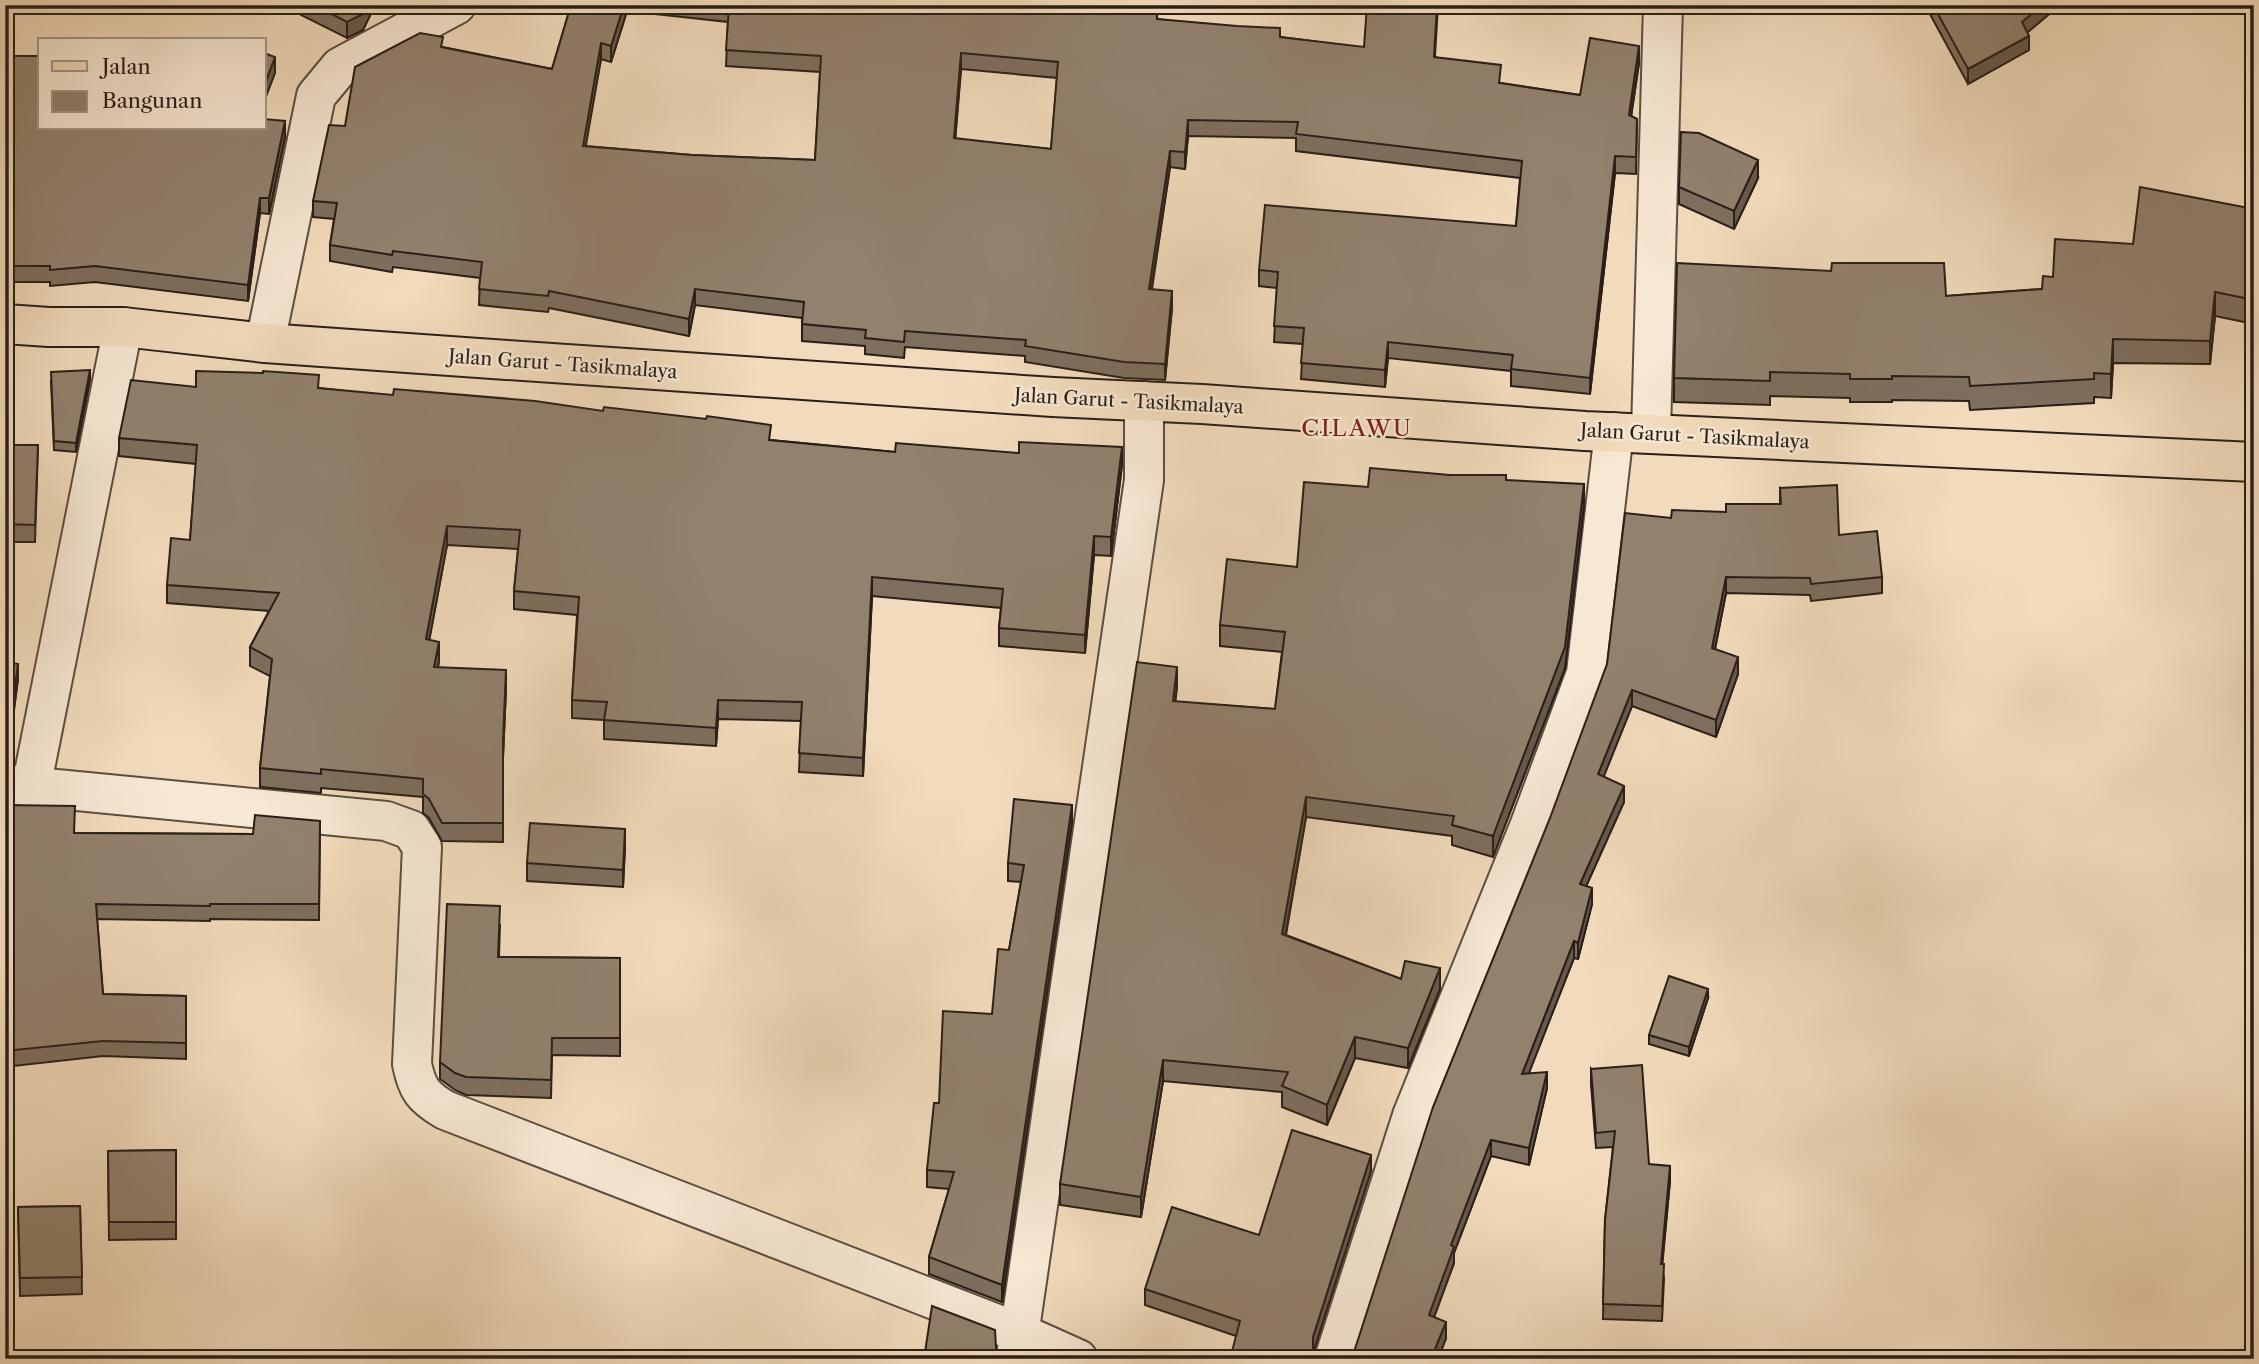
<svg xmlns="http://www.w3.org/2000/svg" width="2259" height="1364" font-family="'Libre Caslon Text',serif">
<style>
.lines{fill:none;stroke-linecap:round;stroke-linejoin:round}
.minor-casing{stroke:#5b4e41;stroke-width:42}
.major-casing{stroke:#291f18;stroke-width:42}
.minor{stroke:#f7e8d3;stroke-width:38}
.major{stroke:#f2dbbc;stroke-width:38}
.wall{fill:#7e6f5e;stroke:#291f18;stroke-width:2;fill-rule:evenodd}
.shaded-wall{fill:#665a4c;stroke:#291f18;stroke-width:2}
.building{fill:#92816d;stroke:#291f18;stroke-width:2;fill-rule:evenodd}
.labels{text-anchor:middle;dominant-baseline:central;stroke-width:5;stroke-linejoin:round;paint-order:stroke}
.street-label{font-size:19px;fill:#291f18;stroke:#f7e8d3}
.quarter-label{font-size:23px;letter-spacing:2px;fill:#7a1f14;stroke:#f7e8d3}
</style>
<rect width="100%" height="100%" fill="#f2dbbc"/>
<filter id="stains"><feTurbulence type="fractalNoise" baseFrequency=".00286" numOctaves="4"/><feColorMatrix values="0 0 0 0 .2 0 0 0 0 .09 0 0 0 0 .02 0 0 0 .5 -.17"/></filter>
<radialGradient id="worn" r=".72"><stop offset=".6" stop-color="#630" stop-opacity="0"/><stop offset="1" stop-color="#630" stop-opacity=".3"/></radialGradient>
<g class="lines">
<defs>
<path id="minor" d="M 265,343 L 316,96 L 340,67 L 456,5
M 1651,432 L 1663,5
M 5,784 L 386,821 L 411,830 L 422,847 L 412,1064 C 417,1089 423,1097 445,1110 L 1020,1333 L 1078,1359
M 31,788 L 123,327
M 1016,1356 L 1144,480 L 1144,401
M 1334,1359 L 1412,1116 L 1529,827 L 1586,673 L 1614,432"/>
<path id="major" d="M 5,324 L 49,327 L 123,327 L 265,343 L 507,360 L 1053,397 L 1202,404 L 1585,431 L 2254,462"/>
</defs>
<use href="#minor" class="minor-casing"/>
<use href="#major" class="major-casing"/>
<use href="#minor" class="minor"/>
<use href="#major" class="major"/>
</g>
<path class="wall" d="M 301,5 L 375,5 L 363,30 L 347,38 L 301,15 Z
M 571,5 L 1158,5 L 1157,19 L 1280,37 L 1435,57 L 1501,83 L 1580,95 L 1639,63 L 1631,116 L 1637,119 L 1636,174 L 1615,173 L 1590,394 L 1511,386 L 1511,371 L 1388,358 L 1385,387 L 1301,379 L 1303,344 L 1274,342 L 1277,288 L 1259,286 L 1259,270 L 1516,226 L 1520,178 L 1296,151 L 1296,138 L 1188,136 L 1185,169 L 1170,167 L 1152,289 L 1172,308 L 1165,380 L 1124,378 L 1025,362 L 1025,356 L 905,347 L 904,358 L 865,354 L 865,346 L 802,341 L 802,318 L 695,305 L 689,336 L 549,308 L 548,312 L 479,305 L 480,278 L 393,267 L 392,272 L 330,261 L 330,245 L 334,219 L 313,217 L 313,201 L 345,126 L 443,47 L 552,69 ZM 627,11 L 728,22 L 726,66 L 820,72 L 815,160 L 692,155 L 585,146 L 601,59 L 611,62 ZM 961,69 L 1057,78 L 1051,149 L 955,139 Z
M 1821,5 L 1863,5 L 1823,13 Z
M 1905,5 L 1922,5 L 1911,13 Z
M 1925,5 L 2060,5 L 2027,32 L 2029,50 L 1968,84 Z
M 5,56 L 40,128 L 285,137 L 269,214 L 260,213 L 248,301 L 95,282 L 50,286 L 50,282 L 5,282 Z
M 1758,178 L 1734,229 L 1679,204 L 1679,187 Z
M 2254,209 L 2254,324 L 2215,316 L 2210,364 L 2113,363 L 2111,398 L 2094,397 L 2094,403 L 1970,410 L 1969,401 L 1892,400 L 1892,402 L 1850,402 L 1850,398 L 1770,396 L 1770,405 L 1674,402 L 1674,378 L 1946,296 L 2042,289 L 2053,277 Z
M 90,379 L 76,452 L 54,450 L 51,381 Z
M 196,387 L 319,388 L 771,440 L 895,452 L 1122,465 L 1111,556 L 1094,555 L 1085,653 L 999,646 L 999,628 L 1001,608 L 872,596 L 863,776 L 799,772 L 801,721 L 718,719 L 716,746 L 604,739 L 604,720 L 572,718 L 572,700 L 577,615 L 514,609 L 514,591 L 518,549 L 447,545 L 429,640 L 439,661 L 438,667 L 506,689 L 503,756 L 503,842 L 442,841 L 429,818 L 423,813 L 423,797 L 321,788 L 321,793 L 260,787 L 260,768 L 270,676 L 250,666 L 250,647 L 269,611 L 167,603 L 167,585 L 190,540 L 196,464 L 119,456 L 119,438 Z
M 5,445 L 38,445 L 35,542 L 5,542 Z
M 1506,480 L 1584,505 L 1565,668 L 1493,857 L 1452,845 L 1452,836 L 1306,817 L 1286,935 L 1401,979 L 1440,989 L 1408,1068 L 1355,1058 L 1327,1125 L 1282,1107 L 1282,1092 L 1163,1081 L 1141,1217 L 1060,1205 L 1060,1184 L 1177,687 L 1175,702 L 1275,709 L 1282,652 L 1220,646 L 1220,625 L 1297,567 L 1368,487 Z
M 1780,488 L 1839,535 L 1882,577 L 1882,593 L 1811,601 L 1810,595 L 1726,593 L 1715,649 L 1738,674 L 1716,737 L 1632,706 L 1603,777 L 1624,802 L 1586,886 L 1592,904 L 1578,959 L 1574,958 L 1528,1074 L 1547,1088 L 1529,1165 L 1491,1156 L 1454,1253 L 1454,1263 L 1434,1317 L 1446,1338 L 1438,1359 L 1348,1359 L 1355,1349 L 1671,518 L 1726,512 L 1780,504 Z
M 5,662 L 18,679 L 7,762 L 5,763 Z
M 5,805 L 75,833 L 253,834 L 320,821 L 319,920 L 210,919 L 210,921 L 97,919 L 103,994 L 186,996 L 186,1059 L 103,1056 L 5,1067 Z
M 1072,822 L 1002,1302 L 929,1274 L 929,1257 L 949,1189 L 927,1187 L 927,1170 L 939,1103 L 992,1014 L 1009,950 L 1021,882 L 1008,881 L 1008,863 Z
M 625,847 L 623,887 L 527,881 L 527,863 Z
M 500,924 L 499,957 L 620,958 L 620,1056 L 552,1055 L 551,1098 L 466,1095 L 455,1090 L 440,1079 L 440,1062 Z
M 1708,998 L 1689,1056 L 1649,1044 L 1649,1035 Z
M 1591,1069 L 1649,1164 L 1670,1181 L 1662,1264 L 1664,1279 L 1662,1321 L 1603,1319 L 1605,1220 L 1613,1147 L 1596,1148 L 1591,1084 Z
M 176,1150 L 176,1239 L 109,1240 L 108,1151 Z
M 1371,1171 L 1314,1350 L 1317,1357 L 1236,1336 L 1145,1305 L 1145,1289 L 1259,1235 Z
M 80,1206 L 82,1294 L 20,1296 L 18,1207 Z"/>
<path class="shaded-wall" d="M 367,5 L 375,5 L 363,30 L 347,38 L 347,22 Z
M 624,5 L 627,5 L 627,11 L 611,62 L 611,46 Z
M 1437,5 L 1438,5 L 1434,73 L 1434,57 Z
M 1911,5 L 1922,5 L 1911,13 Z
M 2042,5 L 2060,5 L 2022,37 L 2022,22 Z
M 2029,36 L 2029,50 L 1968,84 L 1968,69 Z
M 601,43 L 601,59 L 583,162 L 583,146 Z
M 1639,46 L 1639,63 L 1629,131 L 1629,115 Z
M 961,53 L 961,69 L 954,155 L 954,138 Z
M 275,57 L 275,73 L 264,102 L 264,86 Z
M 1188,120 L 1188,136 L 1185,169 L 1185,152 Z
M 285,121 L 285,137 L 269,214 L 269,198 Z
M 1170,151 L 1170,167 L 1149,305 L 1149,289 Z
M 1615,156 L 1615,173 L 1590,394 L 1590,378 Z
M 1758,160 L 1758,178 L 1734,229 L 1734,211 Z
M 260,198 L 260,213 L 248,301 L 248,285 Z
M 695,289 L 695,305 L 689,336 L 689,319 Z
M 1172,291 L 1172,308 L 1165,380 L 1165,364 Z
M 2215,292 L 2215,316 L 2210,364 L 2210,341 Z
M 2113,339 L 2113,363 L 2111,398 L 2111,374 Z
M 1388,342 L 1388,358 L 1385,387 L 1385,370 Z
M 90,370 L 90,379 L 76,452 L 76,443 Z
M 1122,447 L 1122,465 L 1111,556 L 1111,537 Z
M 1584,484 L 1584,505 L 1565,668 L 1493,857 L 1493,836 Z
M 447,526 L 447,545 L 426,658 L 426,639 Z
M 1094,536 L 1094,555 L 1085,653 L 1085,635 Z
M 872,577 L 872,596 L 863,776 L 863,758 Z
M 1726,577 L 1726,593 L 1712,664 L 1712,648 Z
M 439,642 L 439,661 L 434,686 L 434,667 Z
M 1738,657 L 1738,674 L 1716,737 L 1716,720 Z
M 18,664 L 18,679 L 7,762 L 7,747 Z
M 1177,667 L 1177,687 L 1173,722 L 1173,701 Z
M 506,670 L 506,689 L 503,759 L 503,740 Z
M 1632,690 L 1632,706 L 1598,791 L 1598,774 Z
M 718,700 L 718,719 L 716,746 L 716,728 Z
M 1624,786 L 1624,802 L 1580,900 L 1580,884 Z
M 1306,797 L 1306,817 L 1282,954 L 1282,934 Z
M 1072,805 L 1072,822 L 1002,1302 L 1002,1285 Z
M 625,829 L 625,847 L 623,887 L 623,870 Z
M 1592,888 L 1592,904 L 1578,959 L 1578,943 Z
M 1574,941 L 1574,958 L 1522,1091 L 1522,1074 Z
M 1440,968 L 1440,989 L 1408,1068 L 1408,1048 Z
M 1708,989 L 1708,998 L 1689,1056 L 1689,1047 Z
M 1355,1037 L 1355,1058 L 1327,1125 L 1327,1105 Z
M 1163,1060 L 1163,1081 L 1141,1217 L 1141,1197 Z
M 1547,1072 L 1547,1088 L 1529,1165 L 1529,1148 Z
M 1491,1140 L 1491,1156 L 1454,1253 L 1454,1263 L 1429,1331 L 1429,1315 L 1451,1245 Z
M 1371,1155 L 1371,1171 L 1313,1353 L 1313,1337 Z
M 1670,1166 L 1670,1181 L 1661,1279 L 1661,1264 Z
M 1446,1322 L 1446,1338 L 1438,1359 L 1431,1359 Z"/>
<path class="building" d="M 314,5 L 367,5 L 363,14 L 347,22 Z
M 571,5 L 624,5 L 611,46 L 601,43 L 583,146 L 692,155 L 815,160 L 821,56 L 726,50 L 729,6 L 724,5 L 1157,5 L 1157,19 L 1237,26 L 1280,28 L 1280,37 L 1364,47 L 1367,5 L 1437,5 L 1434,57 L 1501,65 L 1499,83 L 1580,95 L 1590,38 L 1639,46 L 1629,115 L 1637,119 L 1636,157 L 1615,156 L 1590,378 L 1511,369 L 1513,355 L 1388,342 L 1385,370 L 1301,363 L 1304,328 L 1274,326 L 1278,272 L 1259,270 L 1265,205 L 1516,226 L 1522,161 L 1296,134 L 1298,122 L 1188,120 L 1185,152 L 1170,151 L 1149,289 L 1172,291 L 1165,364 L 1124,362 L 1025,346 L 1026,340 L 905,331 L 904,342 L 865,338 L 866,330 L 802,324 L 804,302 L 695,289 L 689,319 L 549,291 L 548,296 L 479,289 L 482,262 L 393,251 L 392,255 L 330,245 L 337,203 L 313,201 L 329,125 L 345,126 L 355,67 L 420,33 L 443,37 L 441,47 L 552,69 ZM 961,53 L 1058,62 L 1051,149 L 954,138 Z
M 1933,5 L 2042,5 L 2022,22 L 2029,36 L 1968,69 Z
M 264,53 L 275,57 L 264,86 Z
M 5,56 L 40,56 L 40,128 L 264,128 L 264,119 L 285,121 L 269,198 L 260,198 L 248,285 L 95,266 L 50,270 L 50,266 L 5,266 Z
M 1681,132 L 1699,133 L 1758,160 L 1734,211 L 1679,187 Z
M 2140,187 L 2254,209 L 2254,300 L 2215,292 L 2210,341 L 2113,339 L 2111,374 L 2094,373 L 2094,379 L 1970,386 L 1969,377 L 1892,376 L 1892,379 L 1850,379 L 1850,374 L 1770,372 L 1770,381 L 1674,378 L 1677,263 L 1831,271 L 1832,263 L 1944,263 L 1946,296 L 2042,289 L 2043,276 L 2053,277 L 2055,239 L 2133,244 Z
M 90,370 L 76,443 L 54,441 L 51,372 Z
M 196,371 L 263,373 L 263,371 L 319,375 L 318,388 L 393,395 L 394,389 L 535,401 L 603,411 L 604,407 L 706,419 L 707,416 L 771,425 L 769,440 L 895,452 L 896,443 L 1019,453 L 1019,442 L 1122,447 L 1111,537 L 1094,536 L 1085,635 L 999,628 L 1003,589 L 872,577 L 863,758 L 799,753 L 802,702 L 718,700 L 716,728 L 604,720 L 607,702 L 572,700 L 579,597 L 514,591 L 520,530 L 447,526 L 426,639 L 439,642 L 434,667 L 506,670 L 503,740 L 503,823 L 442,823 L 429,799 L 423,794 L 423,779 L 321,769 L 321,774 L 260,768 L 272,659 L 250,647 L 279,593 L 167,585 L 171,538 L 190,540 L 197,445 L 119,438 L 131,380 L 196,387 Z
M 5,445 L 38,445 L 35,525 L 5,524 Z
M 1370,468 L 1450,475 L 1506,475 L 1506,480 L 1584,484 L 1565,647 L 1493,836 L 1452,825 L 1454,816 L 1306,797 L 1282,934 L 1401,979 L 1405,961 L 1440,968 L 1408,1048 L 1355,1037 L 1327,1105 L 1282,1086 L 1288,1072 L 1163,1060 L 1141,1197 L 1060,1184 L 1137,662 L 1177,667 L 1173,701 L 1275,709 L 1285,632 L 1220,625 L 1227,559 L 1297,567 L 1304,482 L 1368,487 Z
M 1837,485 L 1839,535 L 1877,531 L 1882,577 L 1811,584 L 1810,578 L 1726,577 L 1712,648 L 1738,657 L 1716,720 L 1632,690 L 1598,774 L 1624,786 L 1580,884 L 1592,888 L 1578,943 L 1574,941 L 1522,1074 L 1547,1072 L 1529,1148 L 1491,1140 L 1451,1245 L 1454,1247 L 1429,1315 L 1446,1322 L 1431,1359 L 1348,1359 L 1355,1349 L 1433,1107 L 1550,818 L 1607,664 L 1625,513 L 1671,518 L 1672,510 L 1726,512 L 1726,504 L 1781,504 L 1780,488 Z
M 5,662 L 18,664 L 7,747 L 5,747 Z
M 1014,799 L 1072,805 L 1002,1285 L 929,1257 L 954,1172 L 927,1170 L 934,1103 L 939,1103 L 943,1011 L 992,1014 L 998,949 L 1009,950 L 1024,865 L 1008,863 Z
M 5,805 L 75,806 L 74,833 L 253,834 L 255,815 L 320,821 L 319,904 L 210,904 L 210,906 L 96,904 L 103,994 L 186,996 L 186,1043 L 103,1041 L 5,1051 Z
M 530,823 L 625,829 L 623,870 L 527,863 Z
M 447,904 L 500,906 L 498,957 L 620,958 L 620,1038 L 552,1038 L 551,1080 L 466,1077 L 455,1073 L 440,1062 Z
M 1669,976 L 1708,989 L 1689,1047 L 1649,1035 Z
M 1642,1065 L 1649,1164 L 1670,1166 L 1661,1264 L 1664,1264 L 1662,1306 L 1603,1304 L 1605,1220 L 1615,1131 L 1596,1133 L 1591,1069 Z
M 1292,1130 L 1371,1155 L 1313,1337 L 1313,1348 L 1317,1357 L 1320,1359 L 1230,1359 L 1240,1321 L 1145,1289 L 1172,1207 L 1259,1235 Z
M 176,1150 L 176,1222 L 109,1222 L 108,1151 Z
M 80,1206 L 82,1277 L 20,1278 L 18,1207 Z
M 932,1306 L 995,1330 L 996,1348 L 1003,1357 L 1007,1359 L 924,1359 Z
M 1033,1353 L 1059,1359 L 1025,1359 Z"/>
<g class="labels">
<g class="street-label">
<text transform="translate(563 364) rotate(4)">Jalan Garut - Tasikmalaya</text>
<text transform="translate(1129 401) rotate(3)">Jalan Garut - Tasikmalaya</text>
<text transform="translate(1695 436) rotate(3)">Jalan Garut - Tasikmalaya</text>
</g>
<g class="quarter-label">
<text x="1357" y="428">CILAWU</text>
</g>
</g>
<rect width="2259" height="1364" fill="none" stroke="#f2dbbc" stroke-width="28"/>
<rect x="7" y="7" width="2245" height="1350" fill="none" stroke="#291f18" stroke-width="3.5"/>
<rect x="14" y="14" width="2231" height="1336" fill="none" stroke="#291f18" stroke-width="2"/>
<rect x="38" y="38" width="228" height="91" fill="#f7e8d3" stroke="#a59888" stroke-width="2"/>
<rect x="52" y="61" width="35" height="10" fill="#f2dbbc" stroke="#a59888" stroke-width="2"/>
<text x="102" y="74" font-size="21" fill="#291f18">Jalan</text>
<rect x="52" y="91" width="35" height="21" fill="#92816d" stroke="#a59888" stroke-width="2"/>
<text x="102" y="108" font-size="21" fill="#291f18">Bangunan</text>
<rect width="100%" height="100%" filter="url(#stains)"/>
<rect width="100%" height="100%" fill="url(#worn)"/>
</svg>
